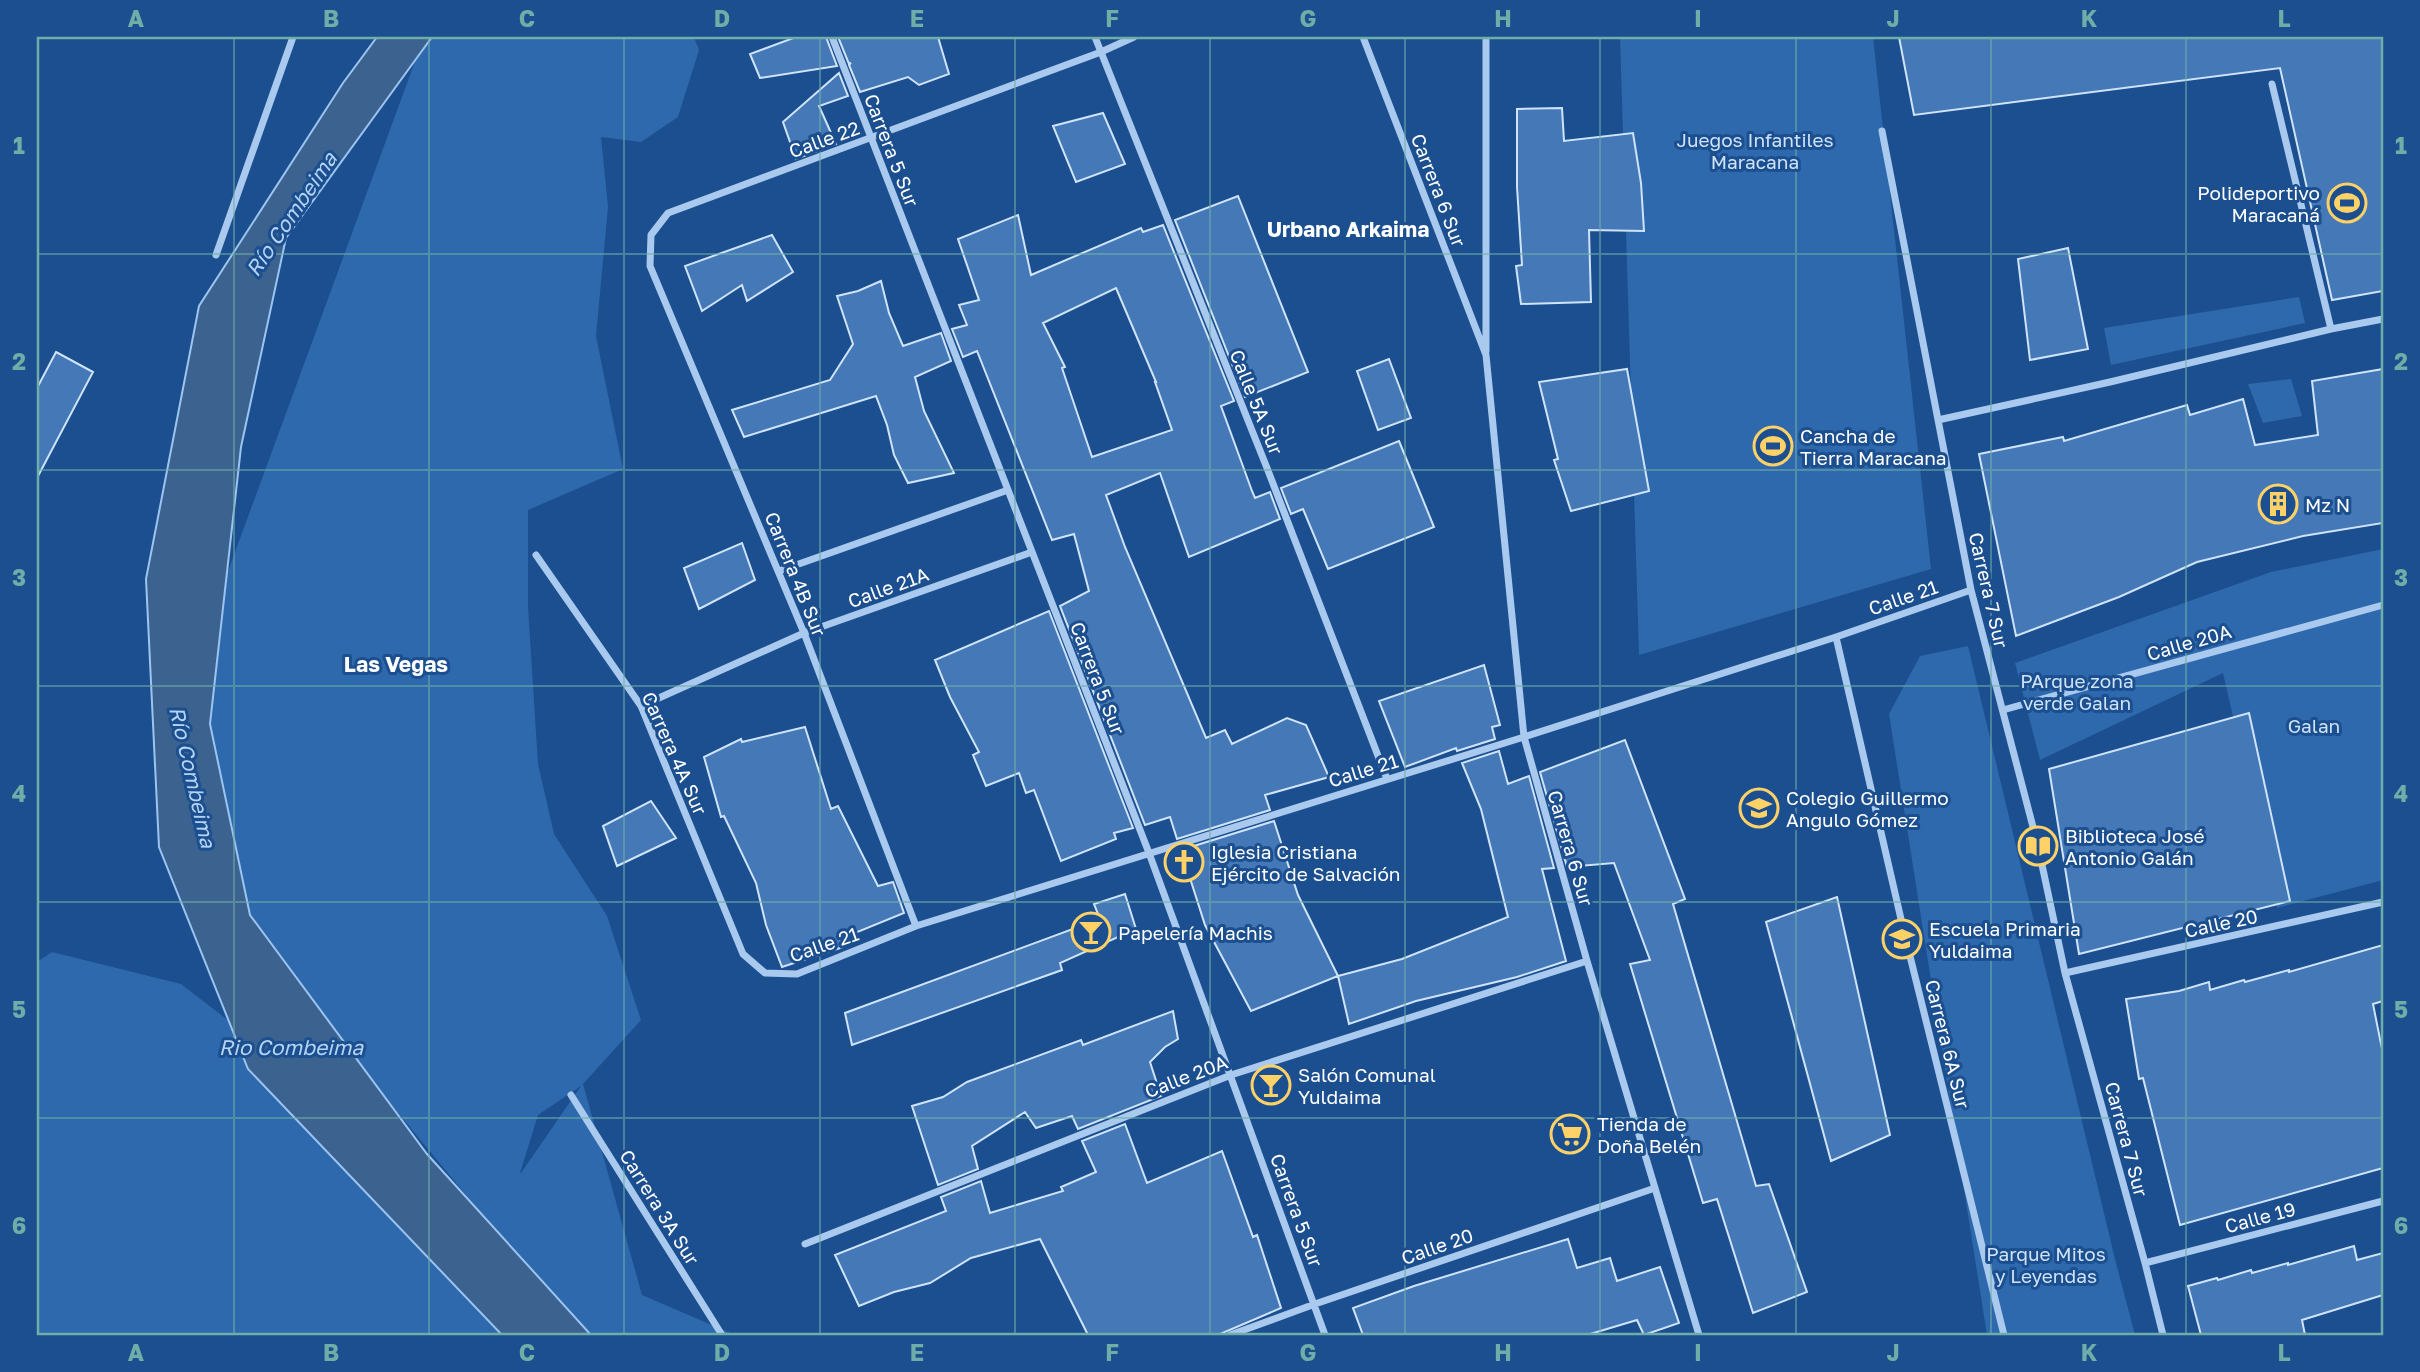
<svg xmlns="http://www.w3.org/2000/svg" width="2420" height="1372" font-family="'Golos Text',sans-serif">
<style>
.green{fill:#2e69ad;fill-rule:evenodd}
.water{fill:#3c6290;stroke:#9cc4f0;stroke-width:2}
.building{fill:#4478b7;stroke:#cfe3fa;stroke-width:2;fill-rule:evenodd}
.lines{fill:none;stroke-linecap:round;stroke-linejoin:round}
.minor{stroke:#a9c9ee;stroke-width:7}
.grid{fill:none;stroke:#6fada8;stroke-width:2;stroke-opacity:0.55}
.labels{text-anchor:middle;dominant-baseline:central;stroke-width:6;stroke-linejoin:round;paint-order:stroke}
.street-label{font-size:19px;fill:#fff;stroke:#1b4f8f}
.park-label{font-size:19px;fill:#cfe3fa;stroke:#1b4f8f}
.poi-label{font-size:19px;fill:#fff;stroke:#1b4f8f;text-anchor:start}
.water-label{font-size:21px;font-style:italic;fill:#b5d3f5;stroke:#1b4f8f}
.neighbourhood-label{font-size:21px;font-weight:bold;fill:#fff;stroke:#1b4f8f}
.neatline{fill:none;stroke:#6fada8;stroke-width:2.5}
.grid-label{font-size:23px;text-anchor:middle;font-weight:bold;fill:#6fada8}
</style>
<rect width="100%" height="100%" fill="#1b4f8f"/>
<path class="green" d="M 424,37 L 694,37 L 699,50 L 678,117 L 641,142 L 601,137 L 608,207 L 596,336 L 623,469 L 528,510 L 528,607 L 538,764 L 554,834 L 607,916 L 641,1020 L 583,1084 L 642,1295 L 735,1335 L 37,1335 L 37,962 L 52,952 L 181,984 L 485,1218 L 389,1102 L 236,902 L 187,683 ZM 581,1086 L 521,1173 L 520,1173 L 538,1115 Z
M 1620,37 L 1873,37 L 1931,569 L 1639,655 Z
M 2299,297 L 2305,323 L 2111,365 L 2104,328 Z
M 2291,379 L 2302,416 L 2263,423 L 2248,384 Z
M 2383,549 L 2383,880 L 2277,908 L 2223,673 L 2040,760 L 2015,663 L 2271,572 Z
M 1968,646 L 2115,1259 L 2135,1335 L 1987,1335 L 1889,714 L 1920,656 Z"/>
<path class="water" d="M 377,37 L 432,37 L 286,238 L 241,447 L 210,724 L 250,915 L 427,1154 L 591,1335 L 502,1335 L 248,1069 L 159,847 L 146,579 L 199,306 L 343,83 Z"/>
<path class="building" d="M 796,37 L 826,37 L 837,66 L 760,78 L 750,54 Z
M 838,37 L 938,37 L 949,74 L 919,85 L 908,77 L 860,92 L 849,65 L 851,63 L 849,64 Z
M 1899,37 L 2383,37 L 2383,291 L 2332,300 L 2280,68 L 1914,115 Z
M 839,73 L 848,96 L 819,106 L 836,144 L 796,159 L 783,122 Z
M 1562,108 L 1564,141 L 1633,133 L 1641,183 L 1644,231 L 1589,230 L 1591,302 L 1521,304 L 1516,266 L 1522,265 L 1517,187 L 1517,109 Z
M 1103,113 L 1125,164 L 1076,182 L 1053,126 Z
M 1238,196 L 1308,372 L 1245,397 L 1175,220 Z
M 1018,215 L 1031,275 L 1141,228 L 1143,232 L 1163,225 L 1234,401 L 1221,406 L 1252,491 L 1255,498 L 1270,492 L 1280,519 L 1189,557 L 1160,473 L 1106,495 L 1125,547 L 1206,738 L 1225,730 L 1232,744 L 1287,718 L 1306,725 L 1329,777 L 1265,795 L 1270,810 L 1177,839 L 1170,817 L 1145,825 L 1060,606 L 1089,591 L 1074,534 L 1052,540 L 977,351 L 963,357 L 952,329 L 967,325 L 959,305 L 979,300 L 958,239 ZM 1116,288 L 1156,382 L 1155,382 L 1172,430 L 1092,457 L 1062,368 L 1065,367 L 1043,323 Z
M 772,235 L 793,272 L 747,301 L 742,285 L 702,311 L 685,266 Z
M 2068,248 L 2088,349 L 2030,360 L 2018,259 Z
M 881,281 L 889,313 L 903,346 L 941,333 L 951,361 L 915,377 L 924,411 L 954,473 L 908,483 L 894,455 L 887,425 L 876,396 L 744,437 L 732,410 L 830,380 L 853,344 L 837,296 L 858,291 Z
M 56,352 L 93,372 L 37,478 L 37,388 Z
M 1389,359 L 1411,418 L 1378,430 L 1357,371 Z
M 1627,369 L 1649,491 L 1571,511 L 1554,460 L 1558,459 L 1539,382 Z
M 2383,369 L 2383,523 L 2303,536 L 2197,562 L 2119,597 L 2016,636 L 1979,454 L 2063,437 L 2064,441 L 2187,405 L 2190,415 L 2243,399 L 2255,445 L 2318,435 L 2312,381 Z
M 1399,441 L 1434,527 L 1328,569 L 1303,509 L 1291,514 L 1281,488 Z
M 742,543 L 755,580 L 699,609 L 684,568 Z
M 1049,611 L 1133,828 L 1114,833 L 1116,839 L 1061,861 L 1034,790 L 1026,793 L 1019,773 L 986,786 L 973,755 L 979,752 L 950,697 L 935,660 Z
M 1484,665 L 1500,725 L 1492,727 L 1495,739 L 1457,751 L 1456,748 L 1405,767 L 1379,701 Z
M 2249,713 L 2290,901 L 2079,954 L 2049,769 Z
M 805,727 L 831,809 L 838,806 L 878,886 L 893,882 L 904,913 L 840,939 L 843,947 L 782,967 L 766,925 L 756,883 L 724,816 L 721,817 L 704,757 L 741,739 L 742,742 Z
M 1625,740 L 1685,899 L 1673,904 L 1756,1186 L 1769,1184 L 1807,1292 L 1753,1313 L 1717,1199 L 1703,1203 L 1630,964 L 1650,960 L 1614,863 L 1567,867 L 1540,772 Z
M 1499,751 L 1508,784 L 1529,776 L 1554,868 L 1542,869 L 1566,961 L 1517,977 L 1416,1001 L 1349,1024 L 1338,976 L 1402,959 L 1508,917 L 1481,809 L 1462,763 Z
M 651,801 L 676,838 L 617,866 L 603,826 Z
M 1274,821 L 1298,895 L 1338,976 L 1251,1011 L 1205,925 L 1181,850 Z
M 1125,894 L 1136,929 L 1060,963 L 1062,970 L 852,1045 L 845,1013 L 1100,919 L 1094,904 Z
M 1837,897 L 1890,1135 L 1831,1161 L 1766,922 Z
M 2383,945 L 2383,1001 L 2373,1004 L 2383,1054 L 2383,1168 L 2180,1225 L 2143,1078 L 2139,1079 L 2126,999 L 2179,991 L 2209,982 L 2210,990 L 2244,980 L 2245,982 L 2289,970 L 2289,972 Z
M 1173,1011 L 1178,1039 L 1165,1047 L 1150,1062 L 1161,1096 L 1078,1129 L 1072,1116 L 1036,1128 L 1025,1112 L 972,1146 L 978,1169 L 938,1185 L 912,1106 L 943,1097 L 967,1082 L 1081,1040 L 1083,1045 Z
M 1125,1124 L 1147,1183 L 1222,1151 L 1253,1237 L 1257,1235 L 1281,1308 L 1218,1335 L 1088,1335 L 1040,1239 L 971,1258 L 930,1283 L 894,1292 L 859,1306 L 835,1255 L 946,1211 L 941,1197 L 981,1181 L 990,1213 L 1063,1191 L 1061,1187 L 1096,1172 L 1082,1141 Z
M 1568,1239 L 1577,1268 L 1610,1258 L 1617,1281 L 1660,1267 L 1679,1323 L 1644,1335 L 1637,1320 L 1587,1335 L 1363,1335 L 1353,1308 L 1414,1286 Z
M 2354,1246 L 2357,1260 L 2383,1253 L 2383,1295 L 2302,1320 L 2305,1335 L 2201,1335 L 2188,1286 L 2217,1278 L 2218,1280 L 2251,1270 L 2252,1273 L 2288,1263 L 2288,1265 Z"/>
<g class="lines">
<path class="minor" d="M 832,37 L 1149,853 L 1325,1335
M 1095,37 L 1267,468 L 1387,779
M 1363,37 L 1486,355 L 1524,737 L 1587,961 L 1699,1335
M 2272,84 L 2331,329
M 1882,131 L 1971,590 L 2038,846 L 2065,973 L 2145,1263 L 2163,1335
M 216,255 L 293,37
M 1486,351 L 1486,37
M 1938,420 L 2110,382 L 2331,329 L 2383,319
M 536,555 L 641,706 L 743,954 L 765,973 L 797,974 L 916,926 L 1524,737 L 1836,637 L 1971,590
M 779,571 L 1008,490
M 1836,637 L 1904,932 L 2004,1335
M 641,706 L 804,633 L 1032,552
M 2003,710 L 2383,605
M 916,926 L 804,633 L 650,266 L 651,235 L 668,213 L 1101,52 L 1134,37
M 2065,973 L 2383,902
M 571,1095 L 722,1335
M 805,1244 L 1231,1075 L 1587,961
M 2145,1263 L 2383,1201
M 1230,1335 L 1315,1304 L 1655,1188"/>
</g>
<path class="grid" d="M 234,37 L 234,1335M 429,37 L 429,1335M 624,37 L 624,1335M 820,37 L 820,1335M 1015,37 L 1015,1335M 1210,37 L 1210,1335M 1405,37 L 1405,1335M 1600,37 L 1600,1335M 1796,37 L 1796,1335M 1991,37 L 1991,1335M 2186,37 L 2186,1335M 37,254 L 2383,254M 37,470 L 2383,470M 37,686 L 2383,686M 37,902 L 2383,902M 37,1118 L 2383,1118"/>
<defs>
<symbol id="stadium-ring" viewBox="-11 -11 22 22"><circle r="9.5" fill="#1b4f8f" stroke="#ffd166" stroke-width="1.5"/><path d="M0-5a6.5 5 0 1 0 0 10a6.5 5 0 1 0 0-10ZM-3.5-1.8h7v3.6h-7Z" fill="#ffd166"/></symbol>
<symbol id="building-ring" viewBox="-11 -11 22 22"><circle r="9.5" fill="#1b4f8f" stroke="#ffd166" stroke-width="1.5"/><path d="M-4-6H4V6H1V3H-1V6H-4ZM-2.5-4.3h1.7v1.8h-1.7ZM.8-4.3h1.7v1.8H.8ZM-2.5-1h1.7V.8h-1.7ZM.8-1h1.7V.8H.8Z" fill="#ffd166"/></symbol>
<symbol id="school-ring" viewBox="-11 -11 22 22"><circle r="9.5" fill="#1b4f8f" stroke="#ffd166" stroke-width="1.5"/><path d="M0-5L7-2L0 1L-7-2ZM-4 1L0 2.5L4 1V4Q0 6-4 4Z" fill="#ffd166"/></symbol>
<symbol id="library-ring" viewBox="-11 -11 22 22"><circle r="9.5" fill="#1b4f8f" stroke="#ffd166" stroke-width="1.5"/><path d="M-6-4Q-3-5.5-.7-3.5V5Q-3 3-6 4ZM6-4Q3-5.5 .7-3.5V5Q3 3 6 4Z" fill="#ffd166"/></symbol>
<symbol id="church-ring" viewBox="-11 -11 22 22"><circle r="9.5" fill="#1b4f8f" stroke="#ffd166" stroke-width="1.5"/><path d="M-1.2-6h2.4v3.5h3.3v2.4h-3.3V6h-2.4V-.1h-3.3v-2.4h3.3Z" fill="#ffd166"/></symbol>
<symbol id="bar-ring" viewBox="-11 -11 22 22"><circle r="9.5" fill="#1b4f8f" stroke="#ffd166" stroke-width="1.5"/><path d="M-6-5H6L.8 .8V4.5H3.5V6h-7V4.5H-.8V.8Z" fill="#ffd166"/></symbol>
<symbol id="supermarket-ring" viewBox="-11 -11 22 22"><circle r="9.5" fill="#1b4f8f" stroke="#ffd166" stroke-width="1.5"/><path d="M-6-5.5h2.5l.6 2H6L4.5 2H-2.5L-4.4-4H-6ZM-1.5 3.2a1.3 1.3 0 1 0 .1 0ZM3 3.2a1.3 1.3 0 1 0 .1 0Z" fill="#ffd166"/></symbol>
</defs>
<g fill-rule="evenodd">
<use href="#stadium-ring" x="2325" y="181" width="44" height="44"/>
<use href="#stadium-ring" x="1751" y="424" width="44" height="44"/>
<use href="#building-ring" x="2256" y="482" width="44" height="44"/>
<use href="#school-ring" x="1737" y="786" width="44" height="44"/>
<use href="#library-ring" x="2016" y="824" width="44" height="44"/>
<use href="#church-ring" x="1162" y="840" width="44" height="44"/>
<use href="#bar-ring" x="1069" y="910" width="44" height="44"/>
<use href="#school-ring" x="1880" y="917" width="44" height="44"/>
<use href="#bar-ring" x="1249" y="1063" width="44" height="44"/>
<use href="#supermarket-ring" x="1548" y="1112" width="44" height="44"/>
</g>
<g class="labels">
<g class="street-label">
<text transform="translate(824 139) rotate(-20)">Calle 22</text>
<text transform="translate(892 150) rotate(69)">Carrera 5 Sur</text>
<text transform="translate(1439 190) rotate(69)">Carrera 6 Sur</text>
<text transform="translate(1257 402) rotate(68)">Calle 5A Sur</text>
<text transform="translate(796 574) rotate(68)">Carrera 4B Sur</text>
<text transform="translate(888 587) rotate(-20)">Calle 21A</text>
<text transform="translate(1989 590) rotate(77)">Carrera 7 Sur</text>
<text transform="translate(1903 597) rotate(-19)">Calle 21</text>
<text transform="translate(2189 642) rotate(-16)">Calle 20A</text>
<text transform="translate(1098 678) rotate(69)">Carrera 5 Sur</text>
<text transform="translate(675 753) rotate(66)">Carrera 4A Sur</text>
<text transform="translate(1363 770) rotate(-17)">Calle 21</text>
<text transform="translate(1571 848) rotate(74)">Carrera 6 Sur</text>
<text transform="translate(2221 923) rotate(-12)">Calle 20</text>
<text transform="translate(824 944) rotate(-19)">Calle 21</text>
<text transform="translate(1948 1044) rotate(76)">Carrera 6A Sur</text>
<text transform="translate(1186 1076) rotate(-21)">Calle 20A</text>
<text transform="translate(2127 1139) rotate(75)">Carrera 7 Sur</text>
<text transform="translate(660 1207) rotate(58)">Carrera 3A Sur</text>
<text transform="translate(1297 1210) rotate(70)">Carrera 5 Sur</text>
<text transform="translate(2260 1217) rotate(-15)">Calle 19</text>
<text transform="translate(1437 1246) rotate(-19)">Calle 20</text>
</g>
<g class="park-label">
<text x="1755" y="139">Juegos Infantiles<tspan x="1755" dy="22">Maracana</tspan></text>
<text x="2077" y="680">PArque zona<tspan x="2077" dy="22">verde Galan</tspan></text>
<text x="2314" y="725">Galan</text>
<text x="2046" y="1253">Parque Mitos<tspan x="2046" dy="22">y Leyendas</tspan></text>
</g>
<g class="poi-label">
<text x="2320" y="192" text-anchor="end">Polideportivo<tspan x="2320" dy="22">Maracaná</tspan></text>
<text x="1800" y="435">Cancha de<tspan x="1800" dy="22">Tierra Maracana</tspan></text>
<text x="2305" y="504">Mz N</text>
<text x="1786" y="797">Colegio Guillermo<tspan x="1786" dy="22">Angulo Gómez</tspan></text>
<text x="2065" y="835">Biblioteca José<tspan x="2065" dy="22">Antonio Galán</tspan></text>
<text x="1211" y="851">Iglesia Cristiana<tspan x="1211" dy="22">Ejército de Salvación</tspan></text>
<text x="1929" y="928">Escuela Primaria<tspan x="1929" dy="22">Yuldaima</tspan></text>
<text x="1118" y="932">Papelería Machis</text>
<text x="1298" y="1074">Salón Comunal<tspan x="1298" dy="22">Yuldaima</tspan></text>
<text x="1597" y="1123">Tienda de<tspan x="1597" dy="22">Doña Belén</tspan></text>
</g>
<g class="water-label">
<text transform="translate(291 214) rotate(-56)">Río Combeima</text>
<text transform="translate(193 777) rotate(77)">Río Combeima</text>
<text x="291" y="1047">Rio Combeima</text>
</g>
<g class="neighbourhood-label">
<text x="1348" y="229">Urbano Arkaima</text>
<text x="396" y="664">Las Vegas</text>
</g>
</g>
<rect width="2420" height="1372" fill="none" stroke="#1b4f8f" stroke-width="77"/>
<rect x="38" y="38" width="2344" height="1296" class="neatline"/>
<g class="grid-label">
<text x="136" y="27">A</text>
<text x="331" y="27">B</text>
<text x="527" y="27">C</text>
<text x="722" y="27">D</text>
<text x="917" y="27">E</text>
<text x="1112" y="27">F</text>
<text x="1308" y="27">G</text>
<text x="1503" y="27">H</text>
<text x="1698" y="27">I</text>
<text x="1893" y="27">J</text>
<text x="2089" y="27">K</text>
<text x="2284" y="27">L</text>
<text x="19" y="154">1</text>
<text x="2401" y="154">1</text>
<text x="19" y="370">2</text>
<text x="2401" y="370">2</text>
<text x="19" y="586">3</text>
<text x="2401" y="586">3</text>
<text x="19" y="802">4</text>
<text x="2401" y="802">4</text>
<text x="19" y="1018">5</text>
<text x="2401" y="1018">5</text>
<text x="19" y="1234">6</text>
<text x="2401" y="1234">6</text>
<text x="136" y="1361">A</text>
<text x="331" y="1361">B</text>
<text x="527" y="1361">C</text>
<text x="722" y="1361">D</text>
<text x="917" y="1361">E</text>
<text x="1112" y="1361">F</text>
<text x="1308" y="1361">G</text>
<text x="1503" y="1361">H</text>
<text x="1698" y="1361">I</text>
<text x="1893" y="1361">J</text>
<text x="2089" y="1361">K</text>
<text x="2284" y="1361">L</text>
</g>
</svg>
